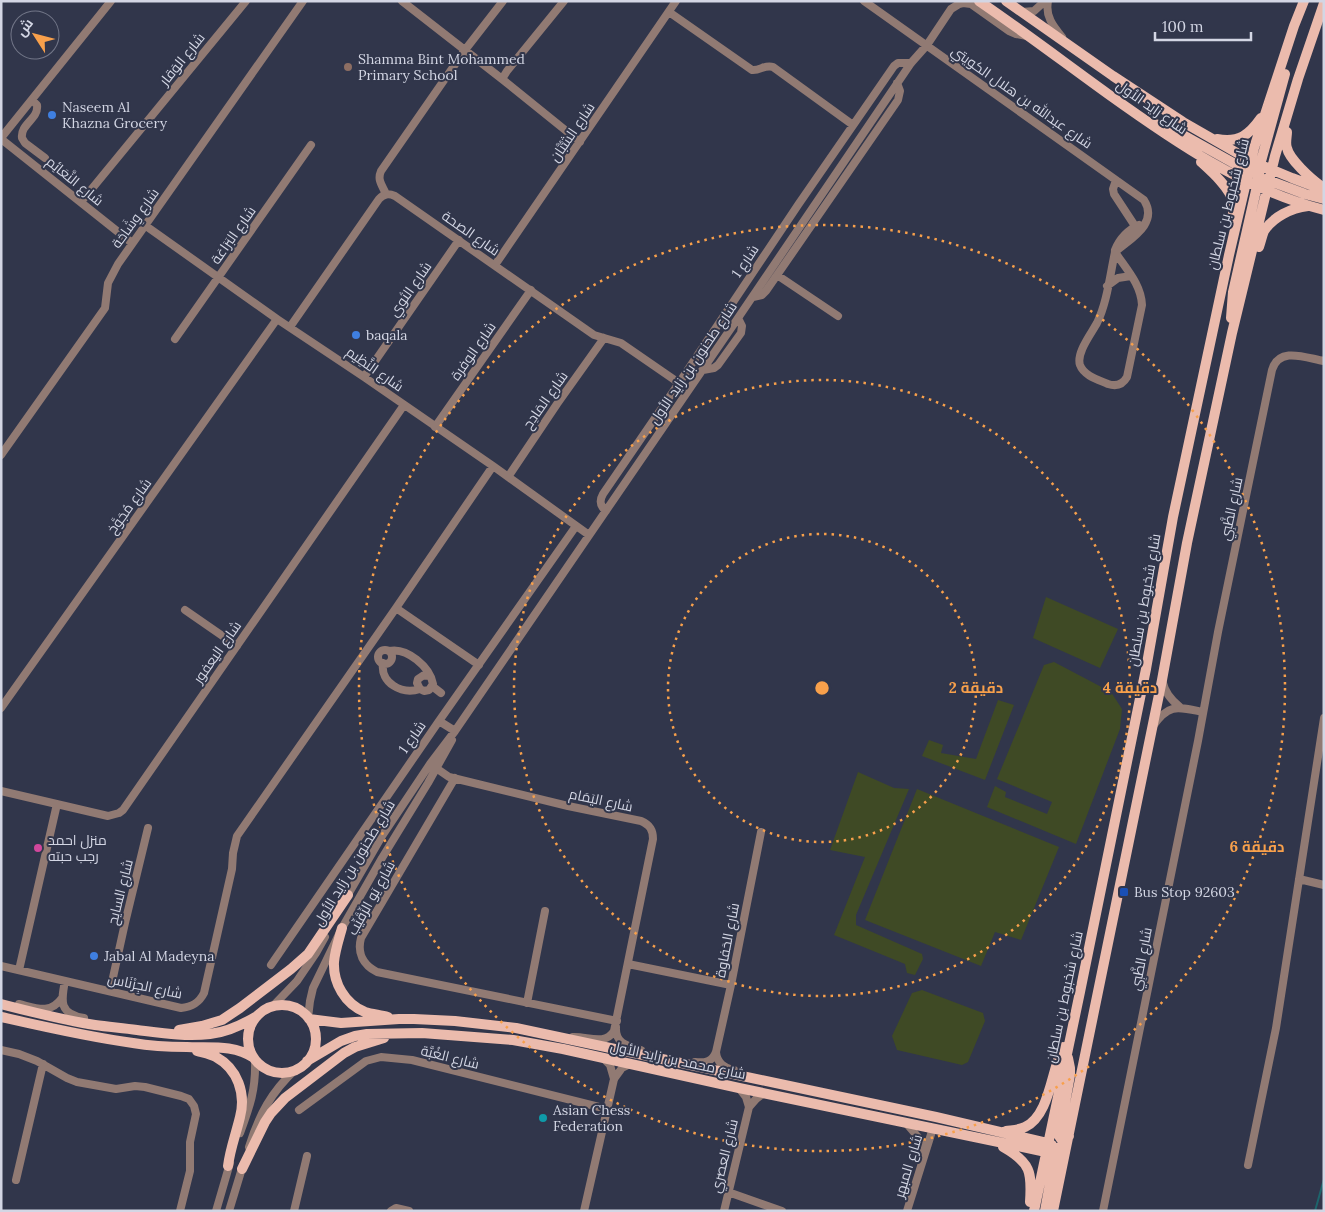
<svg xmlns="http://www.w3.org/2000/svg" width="1325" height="1212" font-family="Lora,Cairo,serif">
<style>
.green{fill:#3f4a25}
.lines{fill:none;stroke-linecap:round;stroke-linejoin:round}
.stream{stroke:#1d656c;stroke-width:2}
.minor{stroke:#917a73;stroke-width:8}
.major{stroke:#ebbbad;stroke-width:10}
.ring{fill:none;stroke:#f8a04b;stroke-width:2.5;stroke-dasharray:2.5 5}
.education-dot{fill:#8d6e63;stroke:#31364b;stroke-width:2}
.shop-dot{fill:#3f7fe0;stroke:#31364b;stroke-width:2}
.hotel-dot{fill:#d1479c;stroke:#31364b;stroke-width:2}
.transit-dot{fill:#1a4fb4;stroke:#31364b;stroke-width:2}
.culture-dot{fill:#0f9aa8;stroke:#31364b;stroke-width:2}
.labels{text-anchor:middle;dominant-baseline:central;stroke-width:4;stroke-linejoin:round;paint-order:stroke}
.street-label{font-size:14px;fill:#d3d6e4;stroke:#31364b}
.poi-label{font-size:14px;fill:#d3d6e4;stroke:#31364b;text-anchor:start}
.centre{fill:#f8a04b;stroke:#31364b;stroke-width:2.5}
.ring-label{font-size:15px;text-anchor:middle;font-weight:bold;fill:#f8a04b;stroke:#31364b;stroke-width:4;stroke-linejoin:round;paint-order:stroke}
</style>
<rect width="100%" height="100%" fill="#31364b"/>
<path class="green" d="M 1046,597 L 1118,629 L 1100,668 L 1033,638 Z
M 1054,662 L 1111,692 L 1122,709 L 1120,729 L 1076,844 L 987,807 L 995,786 L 1006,792 L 1005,797 L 1047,814 L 1052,802 L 997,779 L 1044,665 Z
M 998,700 L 1014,705 L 985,780 L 922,756 L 929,740 L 943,745 L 941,753 L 976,759 Z
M 858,772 L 894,788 L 909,789 L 856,915 L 856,925 L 922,954 L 923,959 L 915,975 L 907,973 L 905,964 L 834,935 L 865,857 L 830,850 Z
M 917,789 L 1059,847 L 1021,940 L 995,932 L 981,966 L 865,920 Z
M 922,990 L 983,1013 L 985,1021 L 968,1062 L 962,1065 L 897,1050 L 892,1036 L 912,993 Z"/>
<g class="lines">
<path class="stream" d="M 1315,1211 L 1324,1179"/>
<path class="minor" d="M 402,1 L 502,79 L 580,142
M 864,1 L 1144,200 C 1159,224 1130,239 1115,252
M 1048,1 C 1045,16 1053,26 1062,37
M 669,12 L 752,70 C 760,71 765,64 773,67 L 853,125
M 1022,12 L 1034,11 L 1045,1
M 502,79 L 507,71 L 564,1
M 32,100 L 37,105 C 39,119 20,124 22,138 L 25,143 L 45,158
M 1,138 L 111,1
M 1,139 L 132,243
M 1116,180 L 1113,189 L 1114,194 L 1135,226
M 386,194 C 382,185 377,180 381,171 L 465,50 L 503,1
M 81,202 L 246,1
M 146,226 L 277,319 L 364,377 L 493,466 L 589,535
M 1115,250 C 1120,238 1128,230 1139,225
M 1115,252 C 1126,269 1141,284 1142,305 L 1127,377 C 1123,384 1117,387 1108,384 C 1099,380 1084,376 1080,365 C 1076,353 1091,334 1097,323 C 1107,303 1110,275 1115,252 Z
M 495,265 L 676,1
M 777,275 L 838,316
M 1107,286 L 1118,278 L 1131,276
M 753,297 L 762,295 L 766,291 L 898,100 L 900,91 L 897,83
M 290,327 L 379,199 C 384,194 388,193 395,196 L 594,335 L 621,343 L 679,383
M 175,339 L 311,145
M 703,370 L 714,368 L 718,365 L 741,333 L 742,326 L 738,318
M 364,377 L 459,240
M 435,427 L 531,290
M 1,455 L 105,308 L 108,283 L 118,264 L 303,1
M 508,477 L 557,404 L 604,338
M 606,511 C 600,506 599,501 603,494 L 679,383 L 798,205 L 894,66 L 898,63 L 911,63
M 396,608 L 479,665
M 185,610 L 237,646
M378 657a7 7 0 1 1 14 0a7 7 0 1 1-14 0Z
M 389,651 C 407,647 430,667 433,684 L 429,690 L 424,691 L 420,689 L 417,683 L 418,679 L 424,675 L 429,676
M 383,663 C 380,683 402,695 420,689
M 1162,680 C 1165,692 1170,699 1180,707
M 432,686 L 441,693
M 1,708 L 277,319
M 439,721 L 455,731
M 1153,726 C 1169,703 1178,707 1203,712
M 436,768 L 449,777 L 568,806 L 641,821 C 650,825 653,830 653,839 L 614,1031 C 605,1046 587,1036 573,1037
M 455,778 L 361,938 C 357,953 363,965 377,972 L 617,1021
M 1,791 L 108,816 L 119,813 L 123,810 L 404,405
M 1299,879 L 1324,885
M 346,898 L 382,836 L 430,764 L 455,731 L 738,318 L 911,63 L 927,45 L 951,9 L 959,4 L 963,3 L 971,4 L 1009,31 L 1016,34 L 1027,36
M 628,964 L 731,985
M 271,965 L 439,721 L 576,526
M 1,966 L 181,1008 C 192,1007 199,1003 204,993 L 232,869 L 233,853 L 237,836 L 396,608 L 493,466
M 19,970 L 57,804
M 65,981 C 61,1001 59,1014 84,1018
M 110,991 L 125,923 L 148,828
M 527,1003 L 545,911
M 19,1004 C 36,1008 50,1015 62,998
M 273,1006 L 297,981 L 316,953 L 325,937
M 308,1018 L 310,1001 L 313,988 L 342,928 L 382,858 L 428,783 L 452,740
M 616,1027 C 615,1044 628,1046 641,1050
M 1,1050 L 19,1054 L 37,1061 L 67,1078 L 77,1082 L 116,1089 L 135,1086 L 145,1087 L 181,1096 L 189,1099 L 194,1106 L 196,1114 L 190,1142 L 190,1171 L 180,1211
M 716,1052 C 717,1063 724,1068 734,1070
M 603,1058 L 610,1065 L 614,1079
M 695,1062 C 705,1063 712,1062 716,1052 L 731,985 L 761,832
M 739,1088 L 746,1097 L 749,1107
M 299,1110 L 366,1061 L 381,1057 L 412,1060 L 607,1109
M 906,1123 L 918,1137 L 925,1152
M 240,1133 C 250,1106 256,1089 255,1060
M 249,1147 C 259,1115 271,1092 296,1069
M 1248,1165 L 1276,1028 L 1324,718
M 16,1180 L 43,1064
M 728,1192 L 782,1211
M 216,1211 L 230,1163
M 229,1211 L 243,1165
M 294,1211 L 307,1156
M 391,1211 L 396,1208 L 409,1211
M 584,1211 L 614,1079 L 622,1068 L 630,1064
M 724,1211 L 749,1107 L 756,1099 L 764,1093
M 907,1211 L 933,1128
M 1103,1211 L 1198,741 L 1218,632 L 1272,370 C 1279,346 1306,358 1324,361"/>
<path class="major" d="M 979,1 C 1023,31 1065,63 1108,94 C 1175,142 1243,189 1324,210
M 1006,1 L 1113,76 L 1183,122 L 1251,161 L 1292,178 L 1324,190
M 1155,124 L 1169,128 L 1176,131 L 1237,165 L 1254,173
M 1287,132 C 1287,137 1285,143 1287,148 C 1289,159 1311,179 1321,186
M 1217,139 C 1239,143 1249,135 1261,118
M 1201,162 C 1212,172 1230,188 1233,202 C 1235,207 1233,213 1232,218
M 1260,171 L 1260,165 L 1285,74
M 1265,179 L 1305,194 L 1324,199
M 1259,247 C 1261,241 1262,236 1264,231 C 1273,217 1291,208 1308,206
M 1231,318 L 1233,292 L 1257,186 C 1259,177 1256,169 1251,161
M 342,928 C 339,939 335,951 334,962 C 333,983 345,1004 365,1012 C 372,1014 380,1015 388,1017
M 1,1004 C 32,1012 63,1020 95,1025 C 109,1027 123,1028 137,1030 C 161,1033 186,1037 210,1034 C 227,1032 242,1025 257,1016
M248 1039a34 34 0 1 1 68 0a34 34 0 1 1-68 0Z
M 1,1017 C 45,1027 88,1037 133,1043 C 150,1046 169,1047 187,1047 C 209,1048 234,1044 254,1058
M 309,1019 L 341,1023 L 399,1019 L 414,1019 L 455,1021 L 516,1028 L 936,1117 L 1048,1143 L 1052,1145
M 179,1030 L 202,1026 L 222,1020 L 240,1008 L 291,969 L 308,954 L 348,895
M 197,1051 C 204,1053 210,1054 216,1057 C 238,1069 246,1094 240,1117 C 236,1134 230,1149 228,1166
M 1068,1058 L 1070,1068 L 1070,1075 L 1059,1136 L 1061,1139 L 1065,1140 L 1069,1136
M 307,1061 L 341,1041 L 355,1036 L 367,1034 L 422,1033 L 513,1040 L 563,1049 L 739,1088 L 1046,1152 L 1054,1151 L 1067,1142
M 1006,1131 C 1013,1130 1019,1130 1025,1127 C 1050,1115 1051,1071 1063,1047
M 1003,1147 C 1031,1163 1032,1172 1030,1202
M 242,1169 L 265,1122 L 271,1113 L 285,1098 L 344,1053 L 355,1047 L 384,1038
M 1034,1211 L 1080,992 L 1146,669 L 1173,517 L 1229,255 L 1254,148 L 1294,26 L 1304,1
M 1045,1211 L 1056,1150
M 1053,1211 L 1162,680 L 1187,543 L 1232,333 L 1275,156 L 1298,79 L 1324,3"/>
</g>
<g class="ring">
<circle cx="822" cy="688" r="154"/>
<circle cx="822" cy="688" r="308"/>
<circle cx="822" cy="688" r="463"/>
</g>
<circle class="education-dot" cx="348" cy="67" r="5"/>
<g class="shop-dot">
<circle cx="52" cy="115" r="5"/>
<circle cx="356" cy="335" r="5"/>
<circle cx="94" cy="956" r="5"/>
</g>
<circle class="hotel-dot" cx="38" cy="848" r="5"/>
<rect class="transit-dot" x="1119" y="887" width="10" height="10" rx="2.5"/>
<circle class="culture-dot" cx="543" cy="1118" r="5"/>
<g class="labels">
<g class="street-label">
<text transform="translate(182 59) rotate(-51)">شارع الوَقار</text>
<text transform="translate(1022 97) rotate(35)">شارع عبدالله بن هلال الكويتي</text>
<text transform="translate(1152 107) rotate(35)">شارع زايد الأول</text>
<text transform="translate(572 132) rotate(-56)">شارع الشُّبَّان</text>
<text transform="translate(75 181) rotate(39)">شارع النَّعَائِم</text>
<text transform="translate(1228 204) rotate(-76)">شارع شخبوط بن سلطان</text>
<text transform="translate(135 218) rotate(-54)">شارع وِشَاحَة</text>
<text transform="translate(471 233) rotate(35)">شارع الصحة</text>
<text transform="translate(233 235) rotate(-55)">شارع البَرَاعَة</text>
<text transform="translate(745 261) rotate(-56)">شارع 1</text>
<text transform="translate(410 289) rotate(-55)">شارع الثوي</text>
<text transform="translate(473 351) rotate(-55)">شارع الوفرة</text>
<text transform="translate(693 363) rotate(-56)">شارع طحنون بن زايد الأول</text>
<text transform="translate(375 369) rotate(35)">شارع النَّظِيم</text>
<text transform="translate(545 400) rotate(-55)">شارع المَادِح</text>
<text transform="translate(129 506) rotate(-54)">شارع مُجَوَّخ</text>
<text transform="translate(1231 509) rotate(-78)">شارع الظَّبِي</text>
<text transform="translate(1144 600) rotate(-80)">شارع شخبوط بن سلطان</text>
<text transform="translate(217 652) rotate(-55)">شارع اليعفور</text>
<text transform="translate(412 737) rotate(-55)">شارع 1</text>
<text transform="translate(601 800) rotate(12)">شارع اليَمَام</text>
<text transform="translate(354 863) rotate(-59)">شارع طحنون بن زايد الأول</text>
<text transform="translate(120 892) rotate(-76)">شارع السايح</text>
<text transform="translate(371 898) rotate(-61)">شارع يَو الرِّقَيِّب</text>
<text transform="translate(727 940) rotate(-79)">شارع الحَفاوة</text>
<text transform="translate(1141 959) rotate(-79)">شارع الظَّبِي</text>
<text transform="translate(145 986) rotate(12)">شارع الجِرْنَاس</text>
<text transform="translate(1064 997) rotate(-78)">شارع شخبوط بن سلطان</text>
<text transform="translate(450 1057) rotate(14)">شارع الغُبَّة</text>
<text transform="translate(678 1060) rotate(12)">شارع محمد بن زايد الأول</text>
<text transform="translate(724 1156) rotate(-76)">شارع العصري</text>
<text transform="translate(908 1166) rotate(-73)">شارع المبهر</text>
</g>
<g class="poi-label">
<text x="358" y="59">Shamma Bint Mohammed<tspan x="358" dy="16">Primary School</tspan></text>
<text x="62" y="107">Naseem Al<tspan x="62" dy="16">Khazna Grocery</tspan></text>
<text x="366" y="335">baqala</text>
<text x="48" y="840">منزل احمد<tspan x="48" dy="16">رجب حبته</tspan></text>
<text x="1134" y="892">Bus Stop 92603</text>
<text x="104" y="956">Jabal Al Madeyna</text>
<text x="553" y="1110">Asian Chess<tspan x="553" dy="16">Federation</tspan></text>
</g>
</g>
<circle cx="822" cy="688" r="8" class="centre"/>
<g class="ring-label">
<text x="976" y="693">2 دقيقة</text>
<text x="1130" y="693">4 دقيقة</text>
<text x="1257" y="852">6 دقيقة</text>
</g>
<rect width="1325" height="1212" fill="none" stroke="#d3d6e4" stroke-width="5"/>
<g transform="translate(35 35) rotate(306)"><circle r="24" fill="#31364b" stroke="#727688"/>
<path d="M0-4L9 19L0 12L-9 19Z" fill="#f8a04b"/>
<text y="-8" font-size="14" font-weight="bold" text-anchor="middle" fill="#d3d6e4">ش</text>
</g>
<path d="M1155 32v8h96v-8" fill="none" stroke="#d3d6e4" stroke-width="2.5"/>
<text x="1162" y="32" font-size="15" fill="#d3d6e4" stroke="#31364b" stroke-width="4" paint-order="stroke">100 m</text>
</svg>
